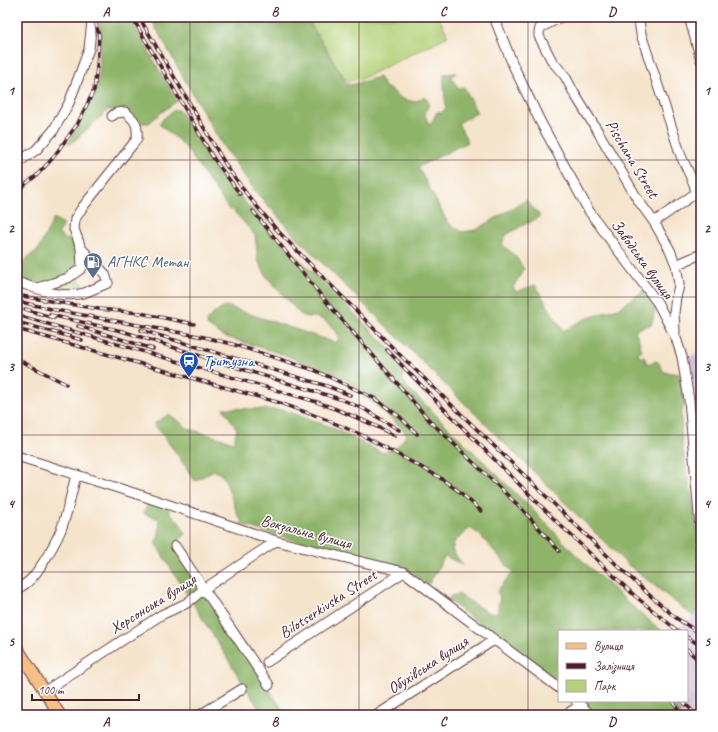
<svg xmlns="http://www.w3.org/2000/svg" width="718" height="732" font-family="Caveat,sans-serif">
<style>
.industrial{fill:#c9bfd7}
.green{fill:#b3d279;stroke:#7e7852}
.forest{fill:#8eb469;stroke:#6c6a4a}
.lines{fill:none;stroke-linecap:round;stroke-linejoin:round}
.minor-casing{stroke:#643d43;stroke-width:11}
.major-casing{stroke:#643d43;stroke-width:13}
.minor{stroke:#fff;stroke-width:9}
.major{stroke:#f5bf86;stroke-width:11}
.rail-casing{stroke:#4a1f2b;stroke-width:3.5}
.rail{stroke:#fff;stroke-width:2;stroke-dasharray:6;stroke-linecap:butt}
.grid{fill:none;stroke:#4a1f2b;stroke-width:1;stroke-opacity:0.55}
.labels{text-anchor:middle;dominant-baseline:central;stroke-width:3;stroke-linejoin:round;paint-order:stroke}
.street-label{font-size:16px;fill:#4a1f2b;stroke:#fff}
.service-label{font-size:16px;fill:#4e5e75;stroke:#fff;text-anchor:start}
.transit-label{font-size:16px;fill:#164399;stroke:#fff;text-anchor:start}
.neatline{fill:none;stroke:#4a1f2b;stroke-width:1.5}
.grid-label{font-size:13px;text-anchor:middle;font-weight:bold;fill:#4a1f2b}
</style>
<rect width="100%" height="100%" fill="#fff"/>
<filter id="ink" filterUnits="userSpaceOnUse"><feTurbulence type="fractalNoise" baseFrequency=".025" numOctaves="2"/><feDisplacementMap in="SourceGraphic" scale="8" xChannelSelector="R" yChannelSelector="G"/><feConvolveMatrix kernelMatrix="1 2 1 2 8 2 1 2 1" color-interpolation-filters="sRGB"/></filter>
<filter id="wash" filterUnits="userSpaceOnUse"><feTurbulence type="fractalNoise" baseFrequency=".012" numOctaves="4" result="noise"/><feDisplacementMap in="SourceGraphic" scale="16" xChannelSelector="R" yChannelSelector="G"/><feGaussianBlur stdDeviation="0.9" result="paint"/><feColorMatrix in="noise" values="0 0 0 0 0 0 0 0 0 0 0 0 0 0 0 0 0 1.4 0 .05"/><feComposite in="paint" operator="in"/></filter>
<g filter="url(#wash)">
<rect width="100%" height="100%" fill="#f5e4cc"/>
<path class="industrial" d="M 701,352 L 701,458 L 689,357 Z
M 698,611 L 701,612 L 701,715 L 655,715 L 645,701 L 687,701 L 687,631 L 677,631 Z"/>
<path class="green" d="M 314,17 L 439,17 L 448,36 L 359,80 L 358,79 L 349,81 L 345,79 L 309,21 Z
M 76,280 L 80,281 L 82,283 L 81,287 L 66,291 L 46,288 L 63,283 Z"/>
<path class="forest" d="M 99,17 L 129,17 L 177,101 L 162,112 L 149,123 L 143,123 L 124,109 L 113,112 L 109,109 L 72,143 L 68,144 L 96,91 L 100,69 L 100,36 Z
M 150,17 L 305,17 L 347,84 L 351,85 L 379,77 L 385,87 L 391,90 L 402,99 L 415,102 L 425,97 L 429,103 L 425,115 L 429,125 L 434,118 L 437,112 L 441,113 L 446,108 C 445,96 443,86 444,74 L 457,73 L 451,76 L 458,89 L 464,87 L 477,113 L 458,123 L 468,142 L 418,167 L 448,223 L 462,232 L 476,230 L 526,200 L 540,216 L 529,223 L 527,223 L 506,235 L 502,244 L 515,256 L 524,269 L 513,287 L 516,292 L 535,285 L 563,331 L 585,319 L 618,308 L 645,290 L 648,298 L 655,308 L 652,324 L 635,330 L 640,343 L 639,343 L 642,351 L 638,353 L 640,358 L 644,356 L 647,364 L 656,361 L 656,362 L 658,362 L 664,372 L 680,374 L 685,402 L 681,414 L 682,444 L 698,533 L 701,534 L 701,612 L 698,611 L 693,616 L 627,564 L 297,238 L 256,192 L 223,146 L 183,77 Z
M 174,110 L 179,110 L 221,176 L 283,243 L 396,355 L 403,365 L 403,379 L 407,387 L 544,521 L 574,553 L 632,606 L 662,631 L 559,631 L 559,683 L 448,600 L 451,596 L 458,594 L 489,613 L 497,613 L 500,597 L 497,591 L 513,572 L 479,534 L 470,528 L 455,541 L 452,550 L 463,565 L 445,556 L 429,584 L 401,568 L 276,535 L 244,525 L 237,513 L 224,477 L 214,470 L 195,481 L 177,454 L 154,424 L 169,414 L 189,429 L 234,442 L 237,429 L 223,408 L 285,410 L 333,428 L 382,453 L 397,447 L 407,435 L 401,427 L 345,379 L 282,354 L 223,336 L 207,325 L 207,320 L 212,315 L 226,306 L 336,343 L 339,338 L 332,327 L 324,320 L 315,317 L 308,317 L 300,314 L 267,277 L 258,261 L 255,235 L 232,209 L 230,211 L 184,145 L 159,124 L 163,119 Z
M 54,218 L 64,225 L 58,234 L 67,240 L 71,238 L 77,255 L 77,267 L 71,273 L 38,286 L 17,276 L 17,271 L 27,258 L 38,250 Z
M 149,500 L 166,503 L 170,513 L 179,522 L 186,534 L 173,546 L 286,715 L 263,715 L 155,543 C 160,536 160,528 159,519 L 144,514 Z
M 580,701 L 671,701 L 681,715 L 598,715 Z"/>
</g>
<g filter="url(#ink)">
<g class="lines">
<defs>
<path id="minor" d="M 494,17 L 513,65 L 540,121 L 589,211 L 617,249 L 648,290 L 657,302 L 676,338 L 682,357 L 689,400 L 701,538
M 561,17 L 540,28 L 539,33 L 539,36 L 552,61 L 565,76 L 574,93 L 600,135 L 638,200 L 654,222 L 670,250 L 676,265 L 679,284 L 678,290 L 676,297 L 674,313 L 675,332
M 638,17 L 639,20 L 641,34 L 681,156 L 694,184 L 696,193 L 654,222
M 689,17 L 693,31 L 701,60
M 17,163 L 36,150 L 53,131 L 69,103 L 89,49 L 92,21 L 92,17
M 676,265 L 701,254
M 17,282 C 39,289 61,299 84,293 C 92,290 100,286 108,283 L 105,274 L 81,248 L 74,229 L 75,219 L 82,208 L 137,139 C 138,124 136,121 125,112 L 116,113 L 112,116
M 38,288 L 68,278 L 82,268 L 81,248
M 17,456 L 143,496 L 276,541 L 404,572 L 559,688
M 175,546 L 204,589 L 269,685
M 17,589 C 22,586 28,583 32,578 C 42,566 57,541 62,527 C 68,510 72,492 76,475
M 267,662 L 404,572
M 45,691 L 161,615 L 187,603 L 204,589 L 276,541
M 576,701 L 591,715
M 48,715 L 56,710
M 200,715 L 242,689
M 377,715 L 494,640
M 565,715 L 581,705"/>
<path id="major" d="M 17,648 L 60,715"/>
</defs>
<use href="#minor" class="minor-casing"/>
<use href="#major" class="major-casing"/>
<use href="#minor" class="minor"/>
<use href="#major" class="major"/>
<defs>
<path id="rail" d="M 132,17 L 214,159 L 240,194
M 139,17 L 227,167 L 249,197 L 276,229 L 316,270 L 398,353 L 618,566 L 646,592 L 676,618 L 701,634
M 17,191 L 37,175 L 52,159 L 78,123 L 94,90 L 97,67 L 99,35 L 94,17
M 253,211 L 324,299 L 430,421 L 522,509 L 559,551
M 17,295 L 44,300 L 99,309 L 140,313 L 194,324
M 17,301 L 55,310 L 204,337 L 232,344 L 314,370 L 374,398 L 400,417 L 417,434
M 25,309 L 54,318
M 17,315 L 317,402 C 344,412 370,422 395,436
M 50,315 L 122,331 L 235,367 L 343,400 L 364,409 L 399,430
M 17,322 L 82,340
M 78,326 L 153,349
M 17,329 L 280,403 L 327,420 L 362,435 L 439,477 L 460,492 L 481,511
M 141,330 L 327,386 L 350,395
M 387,350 L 450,415 L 558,523 L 635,596 L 678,631
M 17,359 L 66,384
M 687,637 L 701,646
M 687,649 L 701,663
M 673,701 L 681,715
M 682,701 L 697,715"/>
</defs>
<use href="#rail" class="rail-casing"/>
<use href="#rail" class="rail"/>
</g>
</g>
<path class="grid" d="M 190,17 L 190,715M 359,17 L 359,715M 528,17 L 528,715M 17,160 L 701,160M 17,297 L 701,297M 17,435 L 701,435M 17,572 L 701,572"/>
<defs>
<symbol id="fuel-pin" viewBox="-11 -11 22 30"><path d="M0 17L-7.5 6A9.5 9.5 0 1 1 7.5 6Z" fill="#5c6f8a" stroke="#fff"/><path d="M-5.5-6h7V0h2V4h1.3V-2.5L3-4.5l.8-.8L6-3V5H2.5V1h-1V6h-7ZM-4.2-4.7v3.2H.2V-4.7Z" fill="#fff"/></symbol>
<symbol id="station-pin" viewBox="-11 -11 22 30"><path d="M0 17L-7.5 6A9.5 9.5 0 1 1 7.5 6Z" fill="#1a4fb4" stroke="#fff"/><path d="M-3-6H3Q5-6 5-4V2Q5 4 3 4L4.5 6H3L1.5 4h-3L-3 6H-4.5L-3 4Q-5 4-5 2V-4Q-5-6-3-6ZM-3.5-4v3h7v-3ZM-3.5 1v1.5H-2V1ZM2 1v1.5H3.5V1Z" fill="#fff"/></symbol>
</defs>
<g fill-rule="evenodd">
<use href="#fuel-pin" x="82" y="251" width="22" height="30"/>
<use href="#station-pin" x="178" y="350" width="22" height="30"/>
</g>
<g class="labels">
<g class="street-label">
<text transform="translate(632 159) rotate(59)">Pischana Street</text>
<text transform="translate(642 259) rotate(54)">Заводська вулиця</text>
<text transform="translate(306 532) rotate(15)">Вокзальна вулиця</text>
<text transform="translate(153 604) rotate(-32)">Херсонська вулиця</text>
<text transform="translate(328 604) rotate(-33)">Bilotserkivska Street</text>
<text transform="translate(428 665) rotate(-33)">Обухівська вулиця</text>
</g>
<g class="service-label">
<text x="107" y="262">АГНКС Метан</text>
</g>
<g class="transit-label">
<text x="203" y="361">Тритузна</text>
</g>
</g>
<rect width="718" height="732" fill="none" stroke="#fff" stroke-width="44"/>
<rect x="558" y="630" width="130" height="72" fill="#ffffff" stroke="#b7a5aa"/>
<rect x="566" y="643" width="20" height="6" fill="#f5bf86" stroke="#b7a5aa"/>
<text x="594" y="650" font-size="12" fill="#4a1f2b">Вулиця</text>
<rect x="566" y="663" width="20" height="6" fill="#4a1f2b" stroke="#b7a5aa"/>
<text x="594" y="670" font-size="12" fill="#4a1f2b">Залізниця</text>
<rect x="566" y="680" width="20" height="12" fill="#b3d279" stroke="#b7a5aa"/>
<text x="594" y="690" font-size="12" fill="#4a1f2b">Парк</text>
<path d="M32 694v6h107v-6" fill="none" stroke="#4a1f2b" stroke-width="2"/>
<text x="38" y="694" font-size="12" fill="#4a1f2b" stroke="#ffffff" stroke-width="3" paint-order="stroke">100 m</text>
<rect x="22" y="22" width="674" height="688" class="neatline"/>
<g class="grid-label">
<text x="106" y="16">A</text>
<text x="275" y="16">B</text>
<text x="443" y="16">C</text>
<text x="612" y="16">D</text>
<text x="11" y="95">1</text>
<text x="707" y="95">1</text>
<text x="11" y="233">2</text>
<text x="707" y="233">2</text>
<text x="11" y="371">3</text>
<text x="707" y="371">3</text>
<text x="11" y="508">4</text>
<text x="707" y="508">4</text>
<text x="11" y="646">5</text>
<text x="707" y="646">5</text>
<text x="106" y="726">A</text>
<text x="275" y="726">B</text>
<text x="443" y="726">C</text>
<text x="612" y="726">D</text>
</g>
</svg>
